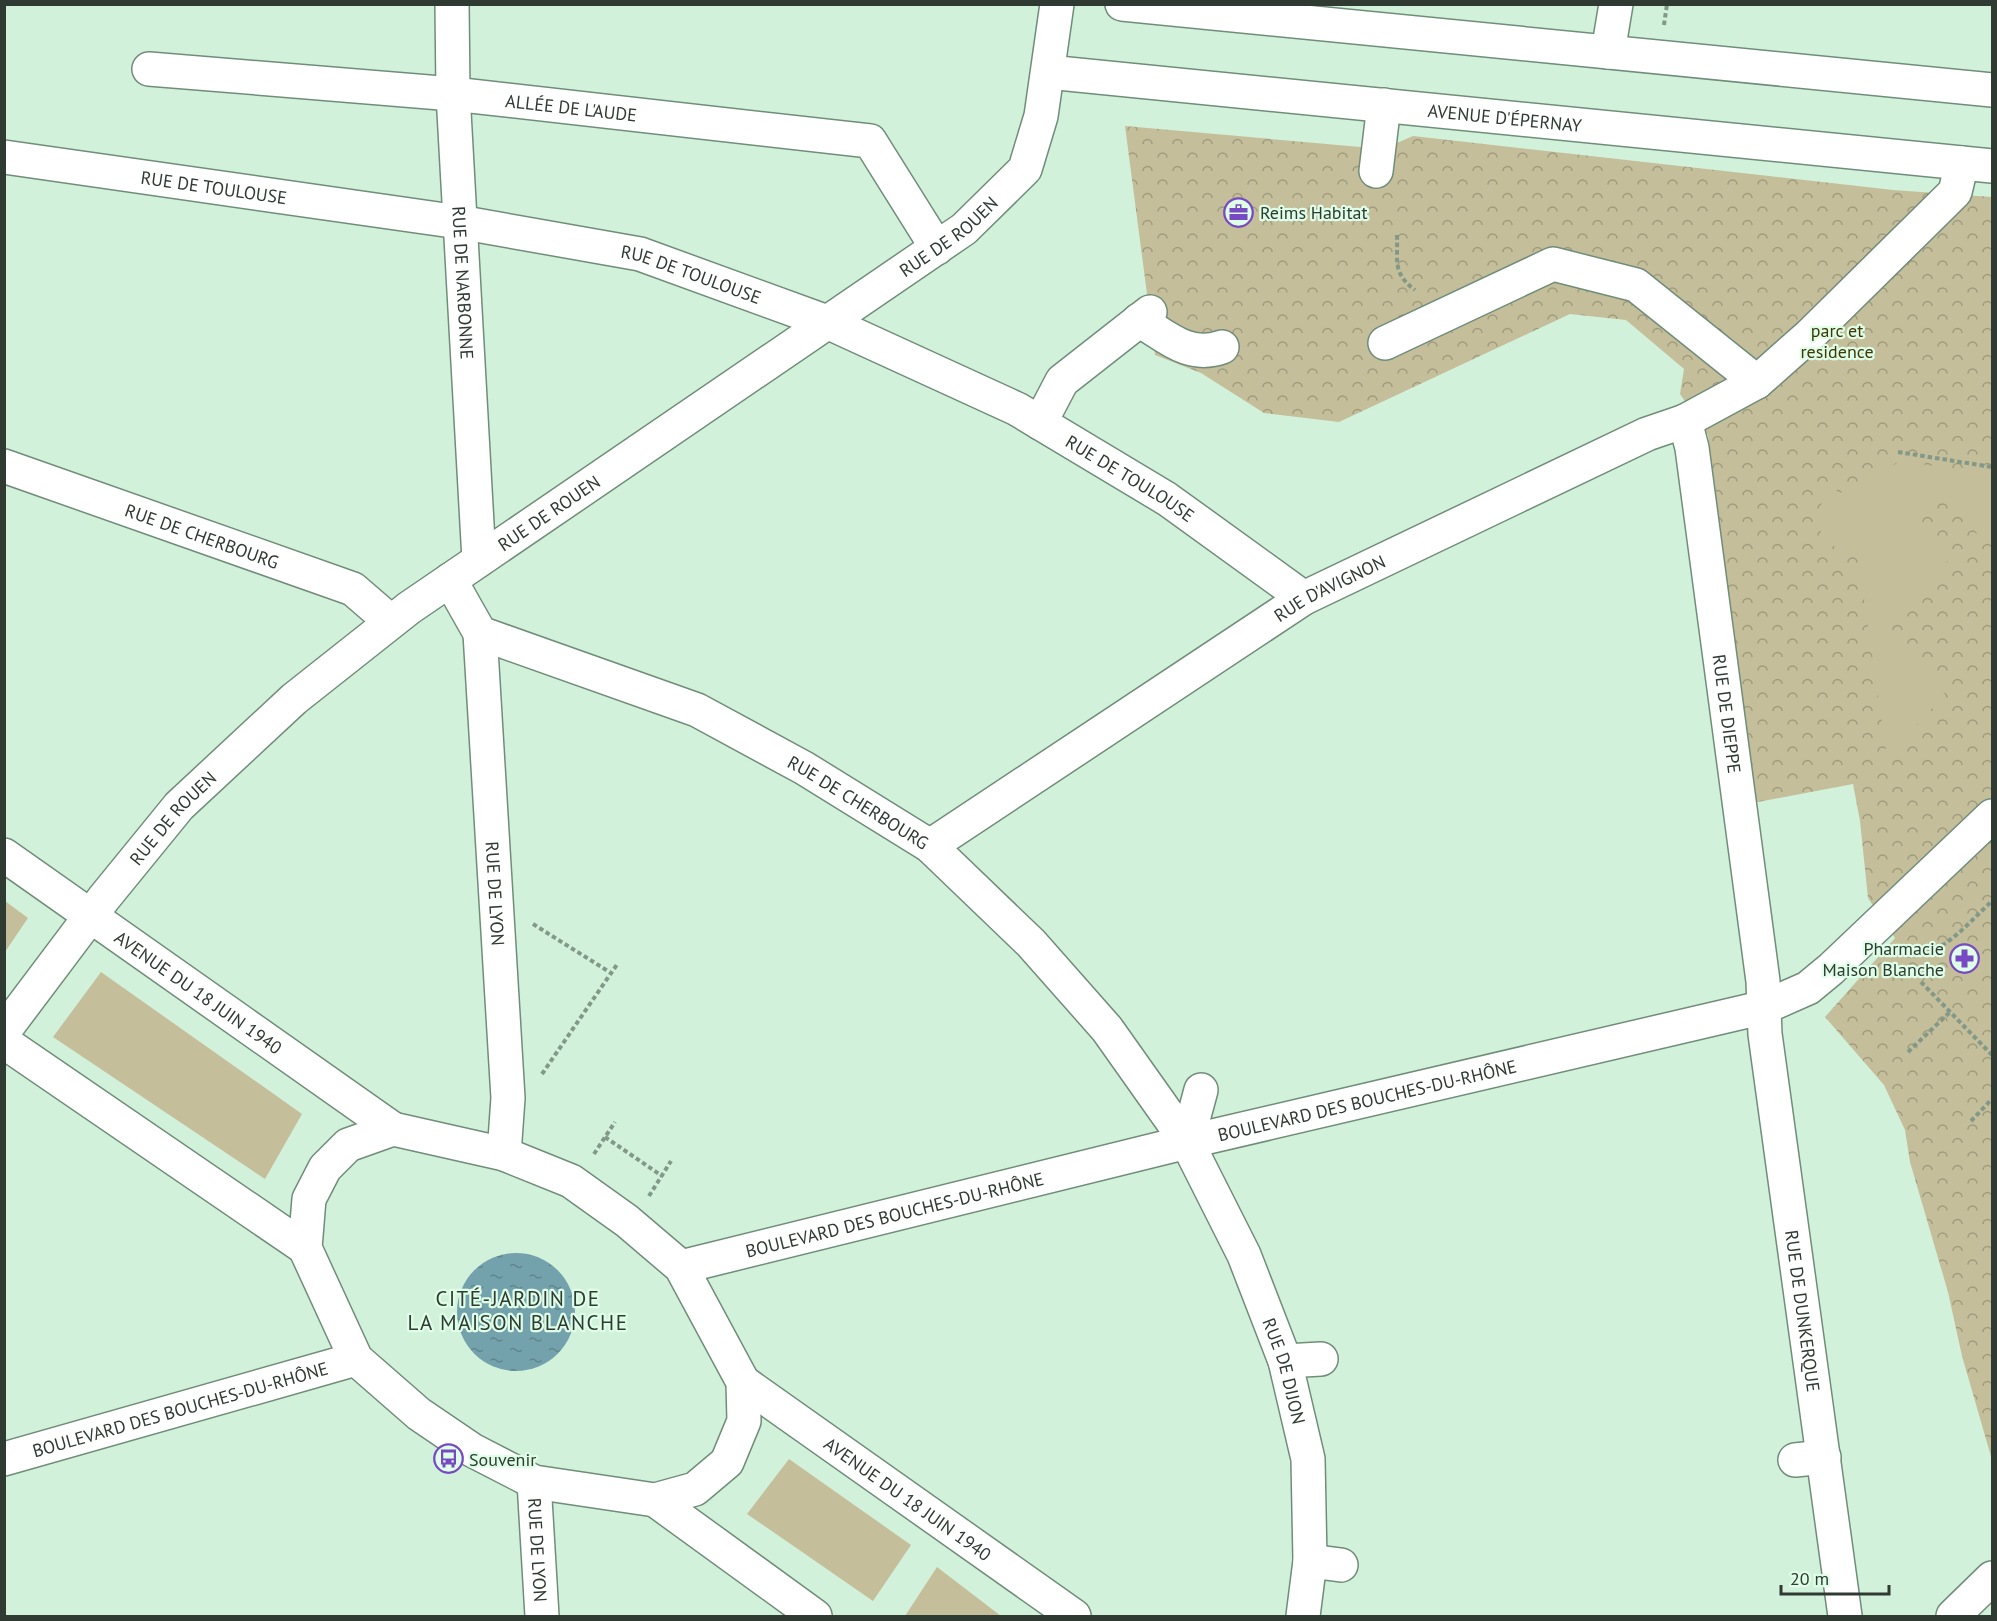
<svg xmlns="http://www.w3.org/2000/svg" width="1997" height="1621" font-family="'PT Sans',sans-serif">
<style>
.park{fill:url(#park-crowns)}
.garden{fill:#c5be9a}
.water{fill:url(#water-ripples)}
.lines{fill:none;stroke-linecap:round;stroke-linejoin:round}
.minor-casing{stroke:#708d79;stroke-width:36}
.major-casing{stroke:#708d79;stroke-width:36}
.path{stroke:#829888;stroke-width:4;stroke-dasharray:4.5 3;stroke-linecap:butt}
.minor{stroke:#fff;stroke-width:33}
.major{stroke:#fff;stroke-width:33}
.labels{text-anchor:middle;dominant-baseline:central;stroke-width:4.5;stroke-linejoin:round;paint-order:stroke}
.street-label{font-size:18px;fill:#2e3a32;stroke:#dffee8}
.poi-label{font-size:18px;fill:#2e3a32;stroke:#dffee8;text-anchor:start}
.park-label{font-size:18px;fill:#403705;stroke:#dffee8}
.quarter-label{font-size:21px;letter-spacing:1.5px;fill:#2e3a32;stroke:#dffee8}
</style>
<defs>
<pattern id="park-crowns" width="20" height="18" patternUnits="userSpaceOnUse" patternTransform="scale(1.5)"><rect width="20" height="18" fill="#c5be9a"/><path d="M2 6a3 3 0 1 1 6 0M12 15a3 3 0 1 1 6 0" fill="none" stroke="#a09b7e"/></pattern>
<pattern id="water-ripples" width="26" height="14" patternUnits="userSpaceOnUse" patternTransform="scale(1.5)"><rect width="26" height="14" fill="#74a2ac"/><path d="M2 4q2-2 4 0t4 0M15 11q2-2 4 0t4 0" fill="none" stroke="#60858d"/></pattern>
</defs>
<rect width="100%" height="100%" fill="#d2f1db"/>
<path class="park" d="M 1125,126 L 1383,149 L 1413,136 L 1893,190 L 1992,197 L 1992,1460 L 1962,1356 L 1948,1292 L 1910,1162 L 1905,1130 L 1884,1085 L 1825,1017 L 1895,938 L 1868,898 L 1860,821 L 1853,784 L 1753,803 L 1708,435 L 1680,394 L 1684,369 L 1626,320 L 1570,314 L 1339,422 L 1264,413 L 1201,373 L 1155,355 Z"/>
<path class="garden" d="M 1901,461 L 1992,475 L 1992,524 L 1970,546 L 1967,543 L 1977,533 L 1938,493 L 1911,519 L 1950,559 L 1885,625 L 1945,694 L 1887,757 L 1858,557 L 1822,541 L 1818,509 L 1833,488 L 1840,493 Z
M 5,901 L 28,918 L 5,952 Z
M 101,972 L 302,1114 L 265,1179 L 53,1037 Z
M 789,1459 L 911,1545 L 873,1601 L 747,1514 Z
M 937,1567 L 1001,1616 L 905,1616 Z"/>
<path class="water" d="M457 1312a59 59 0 1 1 118 0a59 59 0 1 1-118 0Z"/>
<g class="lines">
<defs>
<g id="minor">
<path id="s1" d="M 452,4 L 453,94 L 479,560"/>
<path d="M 1608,52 L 1616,4"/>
<path id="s2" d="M 149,69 L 453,94 L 870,141 L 937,248"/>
<path id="s3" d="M 1048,72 L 1992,166"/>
<path id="s4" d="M 4,157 L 459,222 L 640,254 L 827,322 L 1017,409 L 1167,499 L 1304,598"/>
<path d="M 1376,171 L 1384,105"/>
<path d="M 1139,320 C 1167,337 1189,359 1222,347"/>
<path d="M 1385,343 L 1553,264 L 1636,285 L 1757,382"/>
<path id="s5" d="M 1685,421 L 1692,448 L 1763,981 L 1765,1034 L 1845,1616"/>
<path d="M 1040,423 L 1062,381 L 1150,312"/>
<path id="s6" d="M 4,466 L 353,589 L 390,621"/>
<path id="s7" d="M 450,580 L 480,633 L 697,710 L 804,768 L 930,846 L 1031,943 L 1107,1029 L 1187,1142 L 1244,1255 L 1285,1361 L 1308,1459 L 1310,1561 L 1303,1616"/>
<path id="s8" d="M 480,633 L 508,1098 L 504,1154"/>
<path id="s9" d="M 930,846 L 1304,598 L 1647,434 L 1685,421 L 1757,382 L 1810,335 L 1955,192 L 1962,163"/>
<path id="s10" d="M 4,855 L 393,1129"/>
<path id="s11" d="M 4,1031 L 104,898 L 179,806 L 294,699 L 409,608 L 964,229 L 1025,169 L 1041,116 L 1057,4"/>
<path d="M 4,1042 L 305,1248"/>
<path d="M 393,1129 L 504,1154 L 571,1181 L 627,1221 L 681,1267 L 743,1382 L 744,1421 L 727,1462 L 695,1489 L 655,1500 L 534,1482 L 472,1450 L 419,1414 L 356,1359 L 305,1248 L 309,1199 L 325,1168 L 348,1145 Z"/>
<path d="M 1187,1142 L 1201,1090"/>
<path id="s12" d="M 681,1267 L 1187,1142 L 1765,1007 L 1808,988 L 1831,969 L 1992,816"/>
<path d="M 1285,1361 L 1321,1359"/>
<path id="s13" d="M 743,1382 L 1074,1616"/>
<path id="s14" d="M 4,1459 L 356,1359"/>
<path d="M 1795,1460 L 1824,1457"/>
<path id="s15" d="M 534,1482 L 542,1616"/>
<path d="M 655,1500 L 815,1616"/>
<path d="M 1310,1561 L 1341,1565"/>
<path d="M 1953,1616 L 1992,1578"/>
</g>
<path id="major" d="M 1122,4 L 1992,90"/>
</defs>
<use href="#minor" class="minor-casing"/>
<use href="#major" class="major-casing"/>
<path class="path" d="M 1664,25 L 1667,4
M 1397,235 C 1398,261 1392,273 1415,290
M 1898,452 L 1992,467
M 533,924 L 611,973
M 1899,954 C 1936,964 1967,924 1992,901
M 1921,982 L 1992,1055
M 1908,1052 L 1950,1012
M 542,1074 L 618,963
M 1971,1121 L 1992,1099
M 605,1137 L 662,1176
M 594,1154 L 615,1122
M 649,1196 L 671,1161"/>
<use href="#minor" class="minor"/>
<use href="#major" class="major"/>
</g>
<defs>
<symbol id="office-ring" viewBox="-11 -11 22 22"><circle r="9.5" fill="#dffee8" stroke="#7749c2" stroke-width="1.5"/><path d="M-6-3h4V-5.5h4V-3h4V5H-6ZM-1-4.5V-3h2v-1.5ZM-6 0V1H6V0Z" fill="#7749c2"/></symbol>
<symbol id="pharmacy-ring" viewBox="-11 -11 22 22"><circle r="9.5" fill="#dffee8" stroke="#7749c2" stroke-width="1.5"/><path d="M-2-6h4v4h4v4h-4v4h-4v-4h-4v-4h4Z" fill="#7749c2"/></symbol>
<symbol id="bus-ring" viewBox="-11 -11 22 22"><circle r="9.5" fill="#dffee8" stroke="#7749c2" stroke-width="1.5"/><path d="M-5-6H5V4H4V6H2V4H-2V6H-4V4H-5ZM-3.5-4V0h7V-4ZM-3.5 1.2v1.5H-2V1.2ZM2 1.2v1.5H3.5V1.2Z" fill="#7749c2"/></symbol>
</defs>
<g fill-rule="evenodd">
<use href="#office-ring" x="1222" y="196" width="33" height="33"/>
<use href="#pharmacy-ring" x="1948" y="942" width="33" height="33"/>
<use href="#bus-ring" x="432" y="1442" width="33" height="33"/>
</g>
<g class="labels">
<g class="street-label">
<text stroke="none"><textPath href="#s2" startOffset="424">ALLÉE DE L'AUDE</textPath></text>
<text stroke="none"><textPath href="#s3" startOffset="459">AVENUE D'ÉPERNAY</textPath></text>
<text stroke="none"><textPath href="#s4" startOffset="212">RUE DE TOULOUSE</textPath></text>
<text stroke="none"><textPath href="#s11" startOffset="1244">RUE DE ROUEN</textPath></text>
<text stroke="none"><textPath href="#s4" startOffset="698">RUE DE TOULOUSE</textPath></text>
<text stroke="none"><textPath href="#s1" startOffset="279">RUE DE NARBONNE</textPath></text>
<text stroke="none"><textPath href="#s4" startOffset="1184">RUE DE TOULOUSE</textPath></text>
<text stroke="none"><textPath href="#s11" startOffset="758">RUE DE ROUEN</textPath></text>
<text stroke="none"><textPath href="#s6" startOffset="210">RUE DE CHERBOURG</textPath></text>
<text stroke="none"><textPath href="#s9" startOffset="476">RUE D'AVIGNON</textPath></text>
<text stroke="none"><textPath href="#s5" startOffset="296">RUE DE DIEPPE</textPath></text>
<text stroke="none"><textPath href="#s7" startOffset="477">RUE DE CHERBOURG</textPath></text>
<text stroke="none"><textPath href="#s11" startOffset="272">RUE DE ROUEN</textPath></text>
<text stroke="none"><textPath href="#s8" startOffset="261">RUE DE LYON</textPath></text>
<text stroke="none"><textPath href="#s10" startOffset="238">AVENUE DU 18 JUIN 1940</textPath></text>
<text stroke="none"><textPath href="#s12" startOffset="706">BOULEVARD DES BOUCHES-DU-RHÔNE</textPath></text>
<text stroke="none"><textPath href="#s12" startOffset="220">BOULEVARD DES BOUCHES-DU-RHÔNE</textPath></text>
<text stroke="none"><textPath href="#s5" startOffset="898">RUE DE DUNKERQUE</textPath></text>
<text stroke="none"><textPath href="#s7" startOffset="1204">RUE DE DIJON</textPath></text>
<text stroke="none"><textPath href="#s14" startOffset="183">BOULEVARD DES BOUCHES-DU-RHÔNE</textPath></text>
<text stroke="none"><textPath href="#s13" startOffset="202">AVENUE DU 18 JUIN 1940</textPath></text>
<text stroke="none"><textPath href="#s15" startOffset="68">RUE DE LYON</textPath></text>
</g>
<g class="poi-label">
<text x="1260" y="212">Reims Habitat</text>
<text x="1944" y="948" text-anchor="end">Pharmacie<tspan x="1944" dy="21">Maison Blanche</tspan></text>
<text x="469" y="1459">Souvenir</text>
</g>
<g class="park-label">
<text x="1837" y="330">parc et<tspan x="1837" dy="21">residence</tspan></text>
</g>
<g class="quarter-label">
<text x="518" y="1298">CITÉ-JARDIN DE<tspan x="518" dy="24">LA MAISON BLANCHE</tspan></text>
</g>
</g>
<rect width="1997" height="1621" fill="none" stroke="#2e3a32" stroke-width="12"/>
<path d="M1781 1585v9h108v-9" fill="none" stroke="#2e3a32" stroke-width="3"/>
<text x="1790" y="1585" font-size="18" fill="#2e3a32" stroke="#dffee8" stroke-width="4.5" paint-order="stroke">20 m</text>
</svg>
